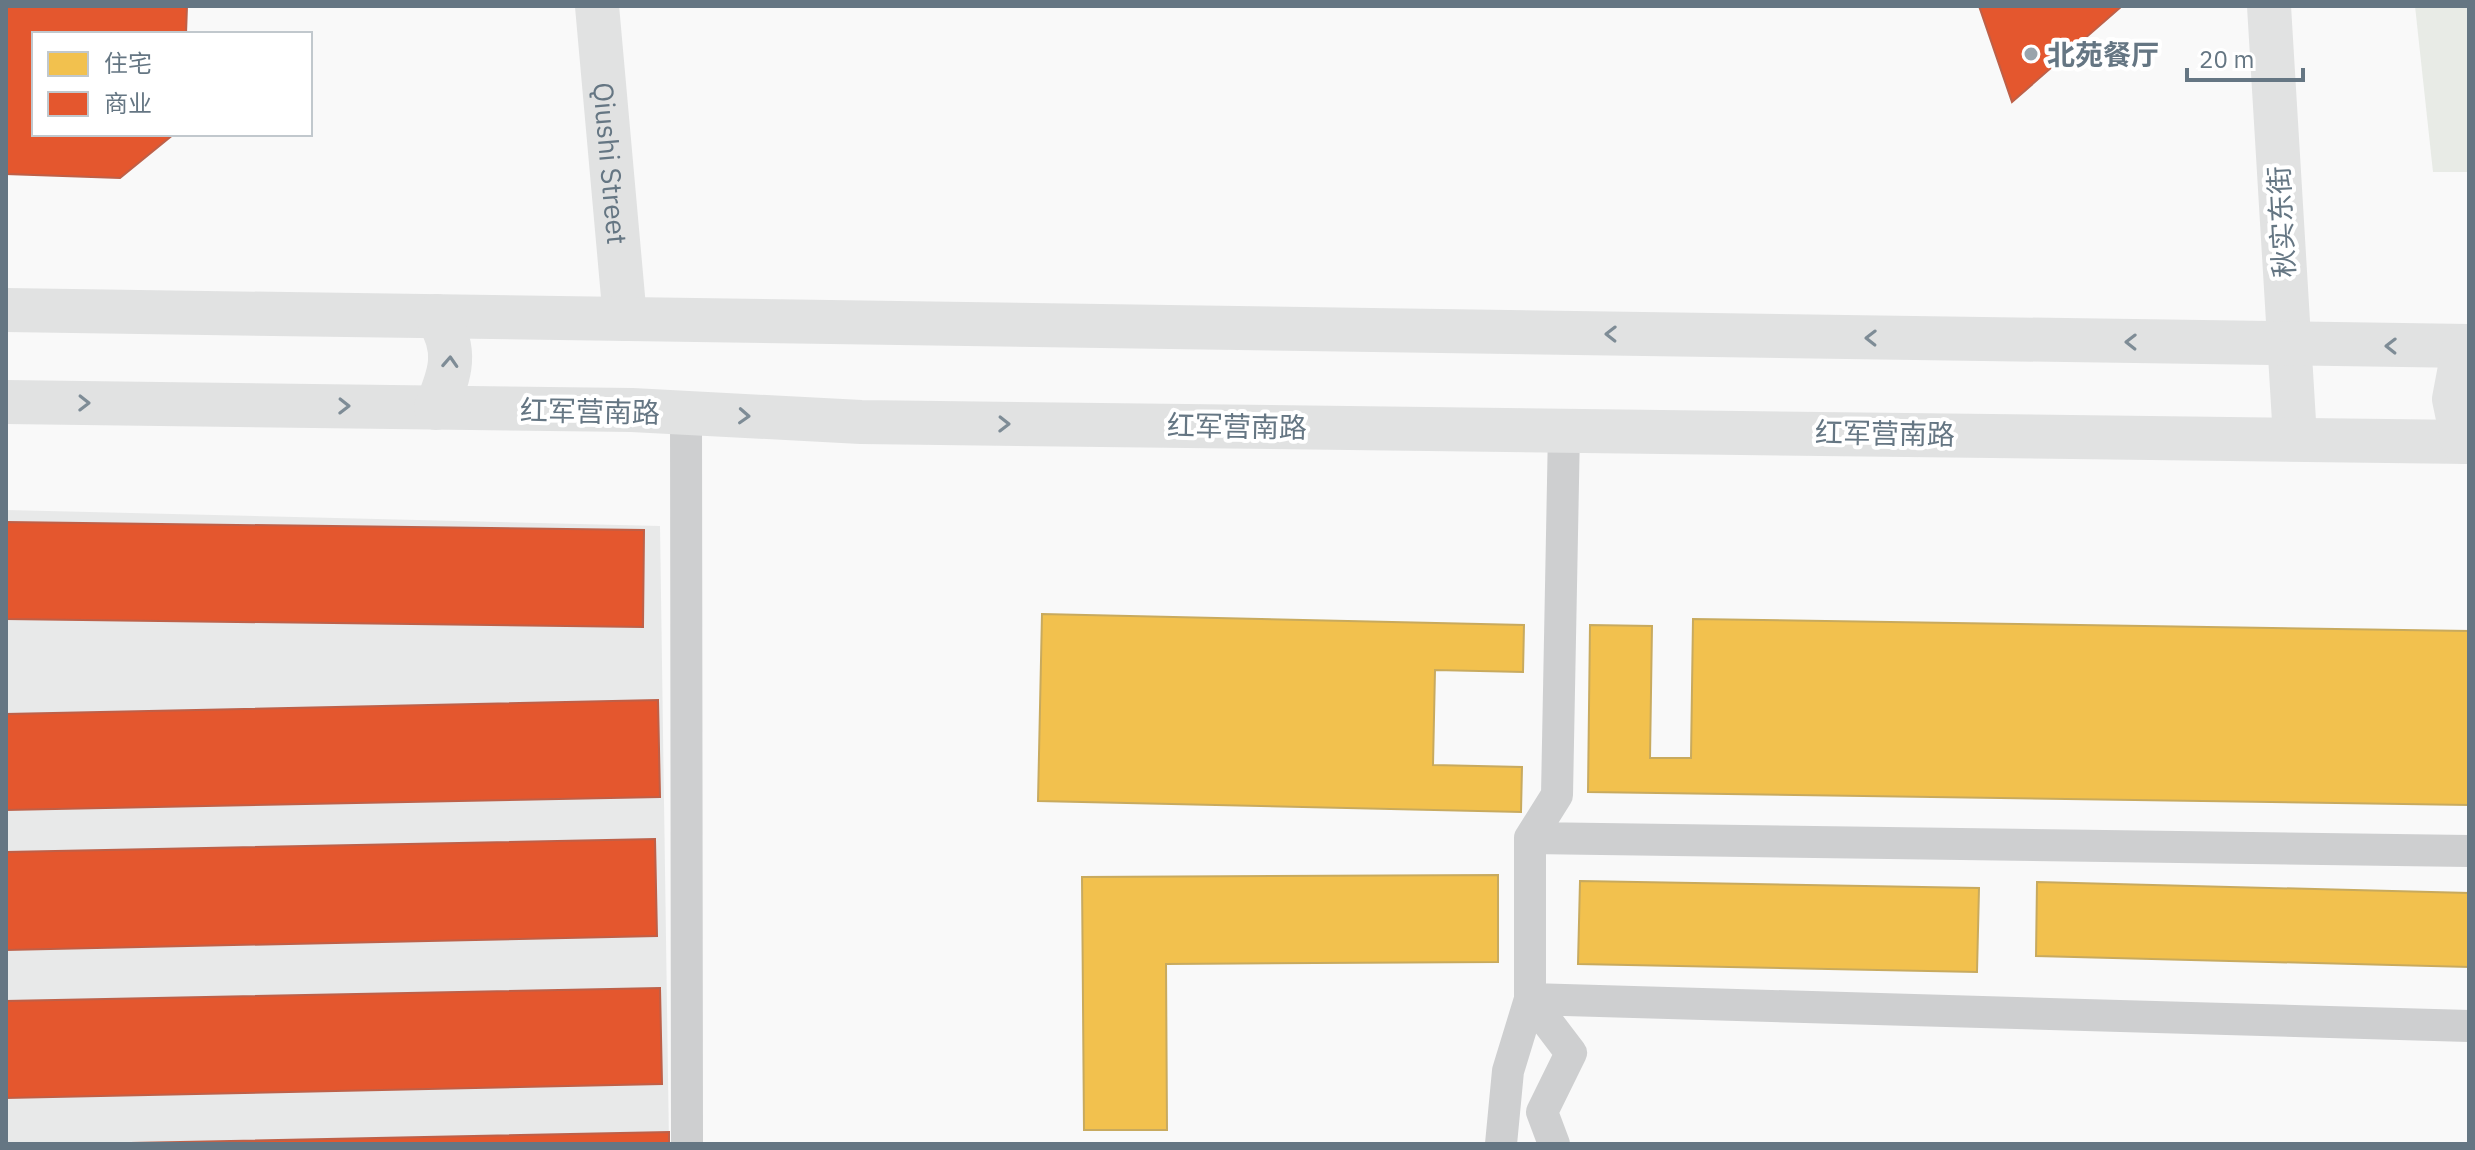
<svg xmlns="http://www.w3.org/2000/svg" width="2475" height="1150" font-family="'IBM Plex Sans','Noto Sans SC',sans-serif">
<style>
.built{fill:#e8e9e9}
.green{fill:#e8ebe6}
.homes{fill:#f2c14e;stroke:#c8aa5e;stroke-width:2}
.shops{fill:#e4572e;stroke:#be6048;stroke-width:2}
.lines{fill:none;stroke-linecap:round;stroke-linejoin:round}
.street{stroke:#cecfd0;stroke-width:32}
.secondary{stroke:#e1e2e2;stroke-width:44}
.oneway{stroke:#7e8c96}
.poi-dot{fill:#99a4ac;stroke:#fff;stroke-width:3}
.labels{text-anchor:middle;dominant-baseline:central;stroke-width:8;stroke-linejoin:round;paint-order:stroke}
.poi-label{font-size:28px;font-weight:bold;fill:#657683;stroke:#fff;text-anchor:start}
.street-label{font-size:28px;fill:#657683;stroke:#fff}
</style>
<rect width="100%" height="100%" fill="#f9f9f9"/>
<path class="built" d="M 6,510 L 660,526 L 669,1144 L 6,1144 Z"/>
<path class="green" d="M 2415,6 L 2469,6 L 2469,172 L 2433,172 Z"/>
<path class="homes" d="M 1042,614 L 1524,625 L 1523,672 L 1435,670 L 1433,765 L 1522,767 L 1521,812 L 1038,801 Z
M 1693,619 L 2469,631 L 2469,805 L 1588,792 L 1590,625 L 1652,626 L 1650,758 L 1691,758 Z
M 1498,875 L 1498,962 L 1166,964 L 1167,1130 L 1084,1130 L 1082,877 Z
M 1580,881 L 1979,888 L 1977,972 L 1578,964 Z
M 2037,882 L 2469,893 L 2469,967 L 2036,956 Z"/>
<path class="shops" d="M 6,6 L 187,6 L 186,34 L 34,34 L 34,134 L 174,134 L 120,178 L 6,174 Z
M 1979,6 L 2122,6 L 2012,102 Z
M 6,522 L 644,530 L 643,627 L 6,619 Z
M 658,700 L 660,797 L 6,810 L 6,714 Z
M 655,839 L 657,936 L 6,950 L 6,852 Z
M 660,988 L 662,1084 L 6,1098 L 6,1001 Z
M 669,1132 L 669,1144 L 80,1144 Z"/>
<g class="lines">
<path class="street" d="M 686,413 L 687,1144
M 1564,430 L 1557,795 L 1530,838 L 1530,999 L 2469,1026
M 1530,838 L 2469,851
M 1530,999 L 1571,1053 L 1542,1112 L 1554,1144
M 1501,1144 L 1508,1071 L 1530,999"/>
<g class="secondary">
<path id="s1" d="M 597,6 L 625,319"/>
<path d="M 2269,6 L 2295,438"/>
<path d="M 6,310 L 2469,346"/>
<path d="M 6,402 L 632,410 L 861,422 L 2469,442"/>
<path d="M 436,408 C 451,372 458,351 437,316"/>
<path d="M 2463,442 L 2454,399 L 2464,346"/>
</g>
</g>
<defs><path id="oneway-chevron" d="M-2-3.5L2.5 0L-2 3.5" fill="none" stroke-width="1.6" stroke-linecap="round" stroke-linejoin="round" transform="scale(2)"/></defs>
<g class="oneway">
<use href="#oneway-chevron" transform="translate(1611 334) rotate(-179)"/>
<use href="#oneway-chevron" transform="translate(1871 338) rotate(-179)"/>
<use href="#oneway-chevron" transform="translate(2131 342) rotate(-179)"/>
<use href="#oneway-chevron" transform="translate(2391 346) rotate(-179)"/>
<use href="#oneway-chevron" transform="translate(450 362) rotate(-87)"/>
<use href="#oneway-chevron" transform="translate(84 403) rotate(1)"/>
<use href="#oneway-chevron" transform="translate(344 406) rotate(1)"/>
<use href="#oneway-chevron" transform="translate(744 416) rotate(3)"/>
<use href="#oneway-chevron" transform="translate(1004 424) rotate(1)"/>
</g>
<circle class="poi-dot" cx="2031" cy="54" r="8"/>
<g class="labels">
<g class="poi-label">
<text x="2047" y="54">北苑餐厅</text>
</g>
<g class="street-label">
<text stroke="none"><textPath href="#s1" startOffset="158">Qiushi Street</textPath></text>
<text transform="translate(2281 222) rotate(-93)">秋实东街</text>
<text transform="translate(590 411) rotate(1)">红军营南路</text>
<text transform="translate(1237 426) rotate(1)">红军营南路</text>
<text transform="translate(1885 433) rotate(1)">红军营南路</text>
</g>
</g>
<rect width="2475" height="1150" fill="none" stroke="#657683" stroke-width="16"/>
<rect x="32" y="32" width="280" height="104" fill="#ffffff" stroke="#c1c8cd" stroke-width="2"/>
<rect x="48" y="52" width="40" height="24" fill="#f2c14e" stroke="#c1c8cd" stroke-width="2"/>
<text x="104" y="72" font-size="24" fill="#657683">住宅</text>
<rect x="48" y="92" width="40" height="24" fill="#e4572e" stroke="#c1c8cd" stroke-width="2"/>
<text x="104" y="112" font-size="24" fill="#657683">商业</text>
<path d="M2187 68v12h116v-12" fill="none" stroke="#657683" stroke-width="4"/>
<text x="2199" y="68" font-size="24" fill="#657683" stroke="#ffffff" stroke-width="6" paint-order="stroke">20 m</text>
</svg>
